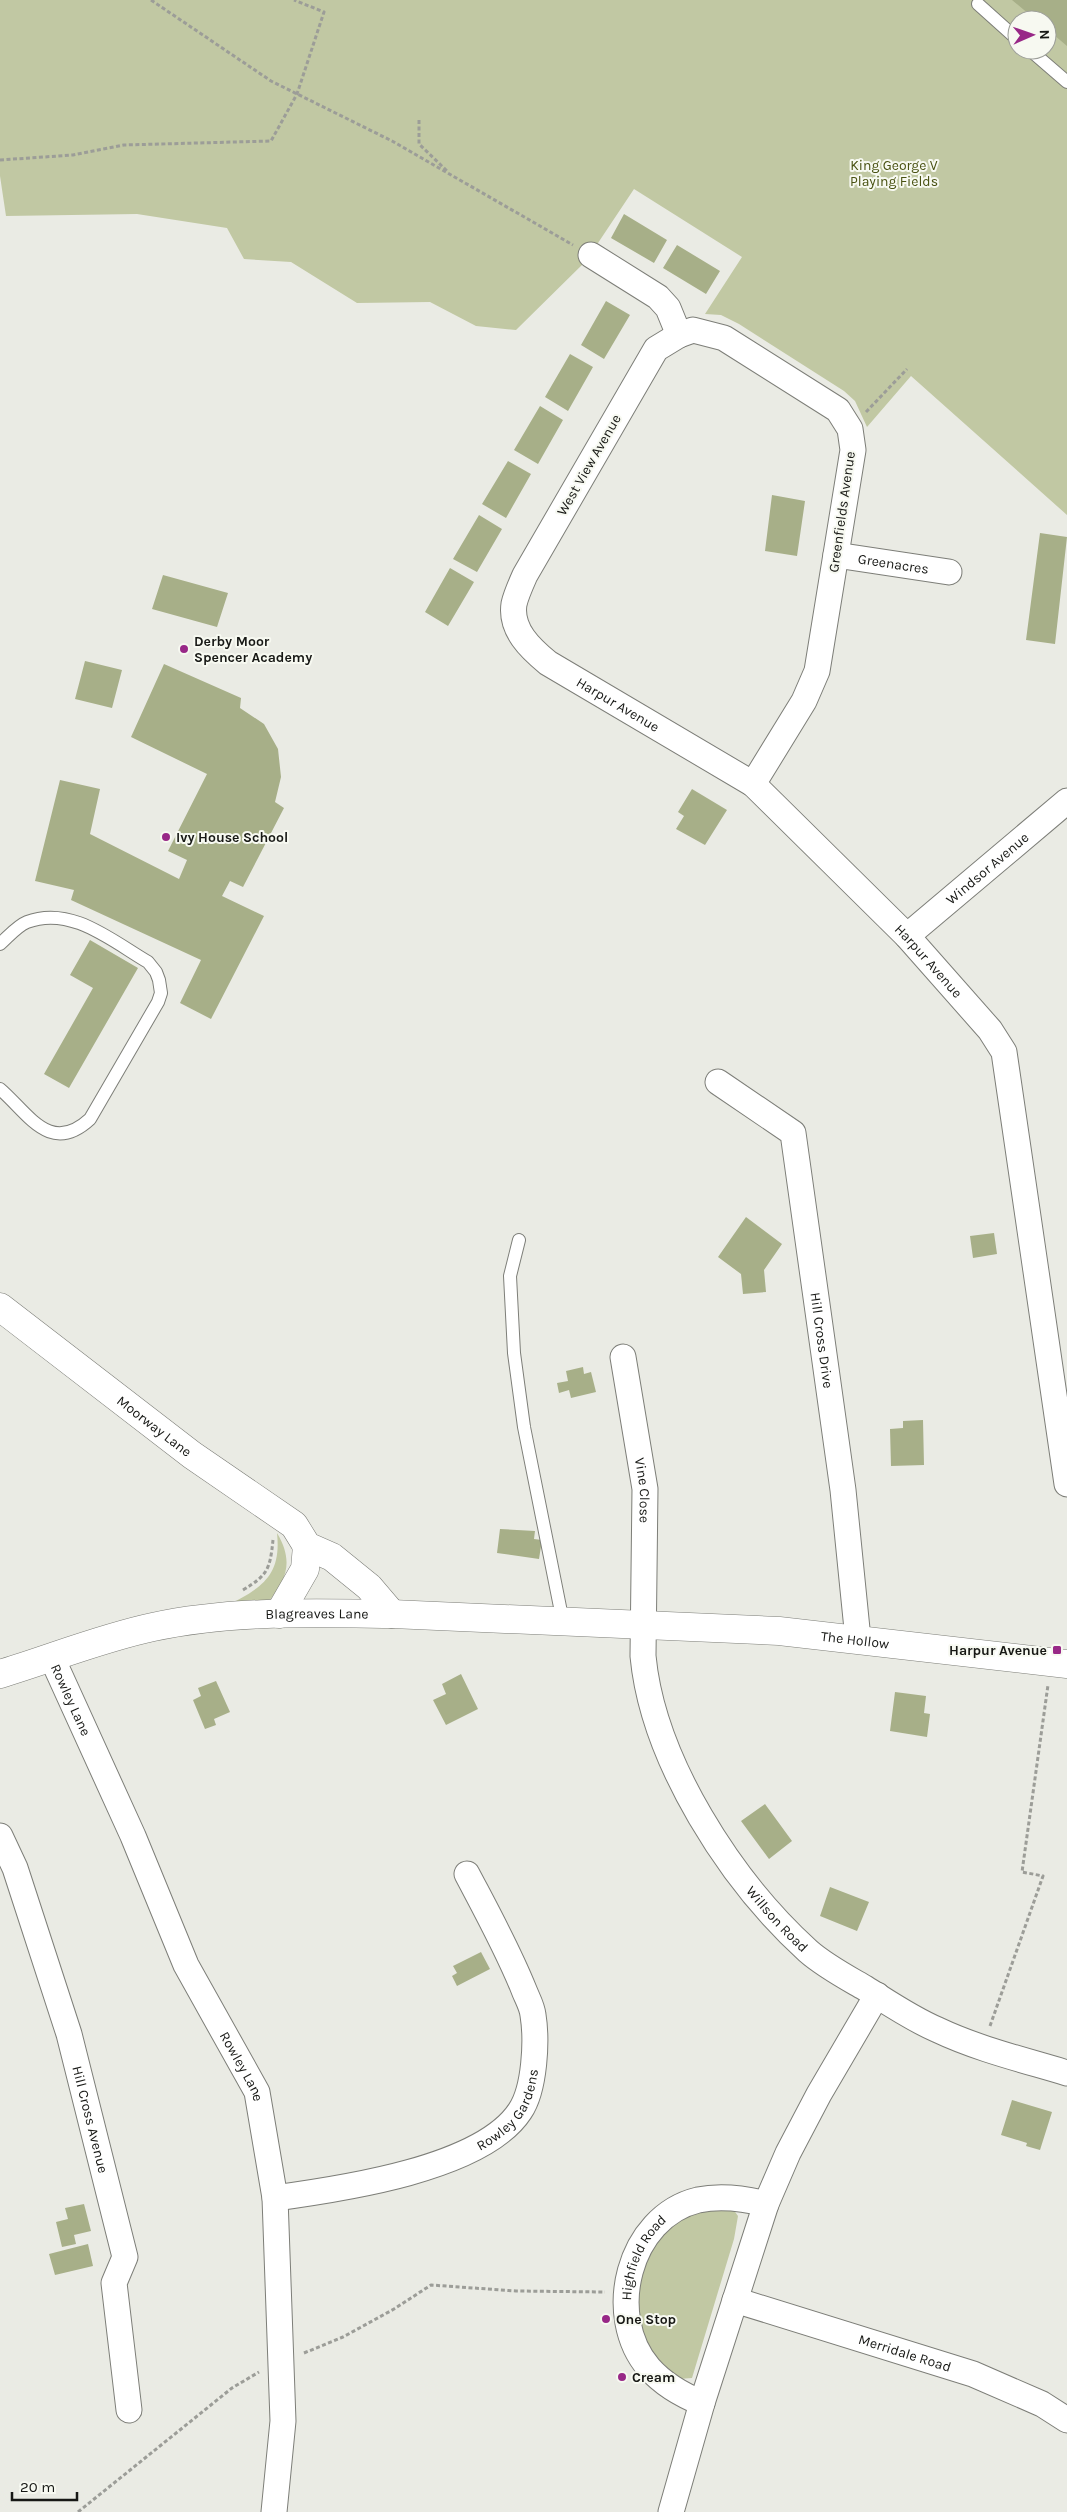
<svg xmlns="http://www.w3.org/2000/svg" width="1067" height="2512" font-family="Karla,sans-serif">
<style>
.green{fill:#c1c8a3;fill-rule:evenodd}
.building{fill:#a7af88}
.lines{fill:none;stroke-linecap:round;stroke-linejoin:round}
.lane-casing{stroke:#7d7e78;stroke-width:14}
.street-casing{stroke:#7d7e78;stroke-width:27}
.secondary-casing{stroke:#7d7e78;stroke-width:29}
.path{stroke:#9c9d98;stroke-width:3;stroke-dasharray:4 2.5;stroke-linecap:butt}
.lane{stroke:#fff;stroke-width:12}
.street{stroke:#fff;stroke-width:25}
.secondary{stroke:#fff;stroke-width:28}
.poi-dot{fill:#982887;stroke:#f7f9f1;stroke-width:2}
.labels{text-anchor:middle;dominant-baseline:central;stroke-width:4;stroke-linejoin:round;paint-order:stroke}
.park-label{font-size:14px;fill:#485111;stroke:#f7f9f1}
.street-label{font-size:14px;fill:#171815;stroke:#f7f9f1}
.poi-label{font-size:14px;font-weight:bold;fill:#171815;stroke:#f7f9f1;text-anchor:start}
</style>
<rect width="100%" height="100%" fill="#eaebe4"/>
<path class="green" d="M 0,0 L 1067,0 L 1067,515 L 911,376 L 867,427 L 855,401 L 844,391 L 739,324 L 721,315 L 705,314 L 742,257 L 634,189 L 586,261 L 516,330 L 476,326 L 430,302 L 357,303 L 291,262 L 244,259 L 227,228 L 137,214 L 6,216 L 0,176 ZM 1017,20 L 1047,20 L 1047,50 L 1017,50 Z
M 277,1533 C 293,1560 288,1578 269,1601 L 223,1608 C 258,1589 282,1579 277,1533 Z
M 733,2209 L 738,2216 L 734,2239 L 692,2378 L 678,2379 C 624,2340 625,2257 681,2220 C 696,2210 715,2209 733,2209 Z"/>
<path class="building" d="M 1012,0 L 1067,0 L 1067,46 L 1047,29 L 1047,20 L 1036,20 Z
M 624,214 L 667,240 L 654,263 L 611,238 Z
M 677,245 L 720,271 L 706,294 L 663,268 Z
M 606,301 L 630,315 L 604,359 L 581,345 Z
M 570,354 L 593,367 L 568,411 L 545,397 Z
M 540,406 L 563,420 L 538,464 L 514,450 Z
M 508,461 L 531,474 L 506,518 L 482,504 Z
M 772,495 L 805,501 L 797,556 L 765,551 Z
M 479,515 L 502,529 L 477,572 L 453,559 Z
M 1040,533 L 1067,537 L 1055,644 L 1026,640 Z
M 450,568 L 474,582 L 448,626 L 425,612 Z
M 163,575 L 228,593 L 217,627 L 152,609 Z
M 85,661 L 122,670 L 112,708 L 75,699 Z
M 164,664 L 241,698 L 240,708 L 264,724 L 278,749 L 281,777 L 275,802 L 284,808 L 243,887 L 230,881 L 222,896 L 264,916 L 211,1019 L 180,1003 L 201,960 L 71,900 L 74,890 L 35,881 L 60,780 L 100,789 L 90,834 L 179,879 L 187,860 L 168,851 L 207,774 L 131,737 Z
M 692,789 L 727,810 L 705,845 L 676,829 L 684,816 L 678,812 Z
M 90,940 L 138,968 L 69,1088 L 44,1074 L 93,988 L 70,975 Z
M 746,1217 L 782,1244 L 764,1270 L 766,1292 L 743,1294 L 741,1274 L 718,1257 Z
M 994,1233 L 997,1254 L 973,1258 L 970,1236 Z
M 583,1367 L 584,1374 L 591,1372 L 596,1392 L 571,1398 L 569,1390 L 559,1393 L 557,1383 L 568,1381 L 566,1371 Z
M 923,1420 L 924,1465 L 891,1466 L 890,1429 L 903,1428 L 903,1421 Z
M 500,1529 L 535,1531 L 534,1539 L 542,1540 L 539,1559 L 497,1553 Z
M 461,1674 L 478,1709 L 446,1725 L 433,1700 L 446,1694 L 442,1684 Z
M 216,1681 L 230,1712 L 214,1719 L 216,1725 L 205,1729 L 193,1700 L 201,1696 L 198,1688 Z
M 895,1692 L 926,1696 L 924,1713 L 930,1714 L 927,1737 L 890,1731 Z
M 765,1804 L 792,1841 L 769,1859 L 741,1821 Z
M 830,1887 L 869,1902 L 857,1931 L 820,1916 Z
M 481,1952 L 490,1969 L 457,1986 L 452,1976 L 457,1973 L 453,1966 Z
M 1012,2100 L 1052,2112 L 1040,2150 L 1026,2146 L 1027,2143 L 1001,2135 Z
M 84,2204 L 91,2231 L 74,2235 L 76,2244 L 62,2247 L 56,2222 L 68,2219 L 65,2208 Z
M 88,2244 L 93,2266 L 55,2275 L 49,2254 Z"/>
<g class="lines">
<defs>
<path id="lane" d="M 978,4 L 1017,39
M 1030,50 L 1067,82
M 0,944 C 8,937 17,926 27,922 C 71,905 112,941 148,962 L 156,972 L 159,980 L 161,993 L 158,1002 L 90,1119 C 50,1156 28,1113 0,1089
M 519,1240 L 510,1276 L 514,1353 L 524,1427 L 563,1622"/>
<g id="street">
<path d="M 591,255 L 658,297 L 668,308 L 679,335 L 693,330 L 724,338 L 838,410 L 850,429 L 853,450 L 817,671 L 804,701 L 753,784"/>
<path id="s1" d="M 679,335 L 656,349 L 525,575 C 521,584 516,595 514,604 C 510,630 531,649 548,663 L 753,784 L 907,936 L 990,1030 L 1004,1052 L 1067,1484"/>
<path id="s2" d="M 836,555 L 949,572"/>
<path id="s3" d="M 907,936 L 1067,801"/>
<path id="s4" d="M 718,1082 L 793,1133 L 843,1490 L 858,1639"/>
<path id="s5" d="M 623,1357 L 645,1489 L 643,1656 C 653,1761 731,1881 808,1951 C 825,1966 846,1977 865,1988 C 889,2003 912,2019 938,2030 C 978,2049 1024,2060 1067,2073"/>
<path id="s6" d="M 52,1658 L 133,1836 L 186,1965 L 257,2092 L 275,2198 L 283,2421 L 274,2512"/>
<path id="s7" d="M 0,1836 L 15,1868 L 69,2034 L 125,2257 L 114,2283 L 129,2410"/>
<path id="s8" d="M 275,2198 C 341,2189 482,2169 520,2111 C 535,2089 537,2040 533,2015 C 532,2006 527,1998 524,1990 C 508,1950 487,1912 467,1874"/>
<path id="s9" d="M 735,2300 L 973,2374 L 1042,2404 L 1067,2420"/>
<path id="s10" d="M 702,2403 C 682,2395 664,2385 649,2368 C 604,2316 628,2217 698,2200 C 721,2195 743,2198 766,2204"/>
<path d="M 671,2512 L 702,2403 L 766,2204 L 788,2153 L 819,2094 L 877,1995"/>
</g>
<g id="secondary">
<path id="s11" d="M 0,1307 L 192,1455 L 294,1525 L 307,1546 L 332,1557 L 369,1587 L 392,1614"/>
<path d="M 279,1614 L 305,1569 L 307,1546"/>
<path id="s12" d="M 0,1674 C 50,1659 101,1638 153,1627 C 231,1610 313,1613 392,1614 L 779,1631 L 1067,1664"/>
</g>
</defs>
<use href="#lane" class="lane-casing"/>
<use href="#street" class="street-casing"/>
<use href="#secondary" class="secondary-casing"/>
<path class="path" d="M 151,0 L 271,81 L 392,141 L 573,245
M 419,120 L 419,144 L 447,171
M 0,160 L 73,155 L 124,145 L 271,141 L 297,94 L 324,12 L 294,0
M 866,412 L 907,369
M 243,1590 C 268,1575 270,1569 273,1540
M 990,2026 L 1043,1876 L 1022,1872 L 1048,1685
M 304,2353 L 343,2337 L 394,2309 L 431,2285 L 516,2291 L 605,2292
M 78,2512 L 232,2388 L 259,2372"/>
<use href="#lane" class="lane"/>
<use href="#street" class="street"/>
<use href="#secondary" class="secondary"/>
</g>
<g class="poi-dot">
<circle cx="184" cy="649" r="5"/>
<circle cx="166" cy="837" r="5"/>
<rect x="1052" y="1645" width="10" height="10" rx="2.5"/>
<circle cx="606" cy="2319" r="5"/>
<circle cx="622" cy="2377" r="5"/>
</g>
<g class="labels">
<g class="park-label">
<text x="894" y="165">King George V<tspan x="894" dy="16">Playing Fields</tspan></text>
</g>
<g class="street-label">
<text transform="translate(589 465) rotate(-60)">West View Avenue</text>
<text transform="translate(842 512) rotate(-82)">Greenfields Avenue</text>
<text stroke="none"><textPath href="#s2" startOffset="58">Greenacres</textPath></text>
<text stroke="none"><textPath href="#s1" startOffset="472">Harpur Avenue</textPath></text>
<text stroke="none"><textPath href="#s3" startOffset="105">Windsor Avenue</textPath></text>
<text stroke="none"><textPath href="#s1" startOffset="878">Harpur Avenue</textPath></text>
<text stroke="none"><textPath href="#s4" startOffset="300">Hill Cross Drive</textPath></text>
<text stroke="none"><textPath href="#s11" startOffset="195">Moorway Lane</textPath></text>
<text stroke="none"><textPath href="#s5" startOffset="135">Vine Close</textPath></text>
<text stroke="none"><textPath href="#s12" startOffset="325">Blagreaves Lane</textPath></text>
<text stroke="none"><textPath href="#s12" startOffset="864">The Hollow</textPath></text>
<text stroke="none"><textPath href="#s6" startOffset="46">Rowley Lane</textPath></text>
<text stroke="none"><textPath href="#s5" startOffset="601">Willson Road</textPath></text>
<text stroke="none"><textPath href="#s6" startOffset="451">Rowley Lane</textPath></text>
<text stroke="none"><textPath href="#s8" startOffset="260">Rowley Gardens</textPath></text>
<text stroke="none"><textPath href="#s7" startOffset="298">Hill Cross Avenue</textPath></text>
<text stroke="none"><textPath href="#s10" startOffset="184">Highfield Road</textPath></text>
<text stroke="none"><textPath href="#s9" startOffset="178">Merridale Road</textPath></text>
</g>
<g class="poi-label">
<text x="194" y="641">Derby Moor<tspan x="194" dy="16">Spencer Academy</tspan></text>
<text x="176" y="837">Ivy House School</text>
<text x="1047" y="1650" text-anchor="end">Harpur Avenue</text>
<text x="616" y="2319">One Stop</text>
<text x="632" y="2377">Cream</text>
</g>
</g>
<g transform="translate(1032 35) rotate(88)"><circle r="24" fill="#f7f9f1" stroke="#9d9f99"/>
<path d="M0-4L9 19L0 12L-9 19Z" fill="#982887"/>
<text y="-8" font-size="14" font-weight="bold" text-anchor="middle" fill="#171815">N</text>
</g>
<path d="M12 2492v8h65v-8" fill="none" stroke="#171815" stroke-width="2.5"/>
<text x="20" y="2492" font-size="15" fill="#171815" stroke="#f7f9f1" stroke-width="4" paint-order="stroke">20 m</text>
</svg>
